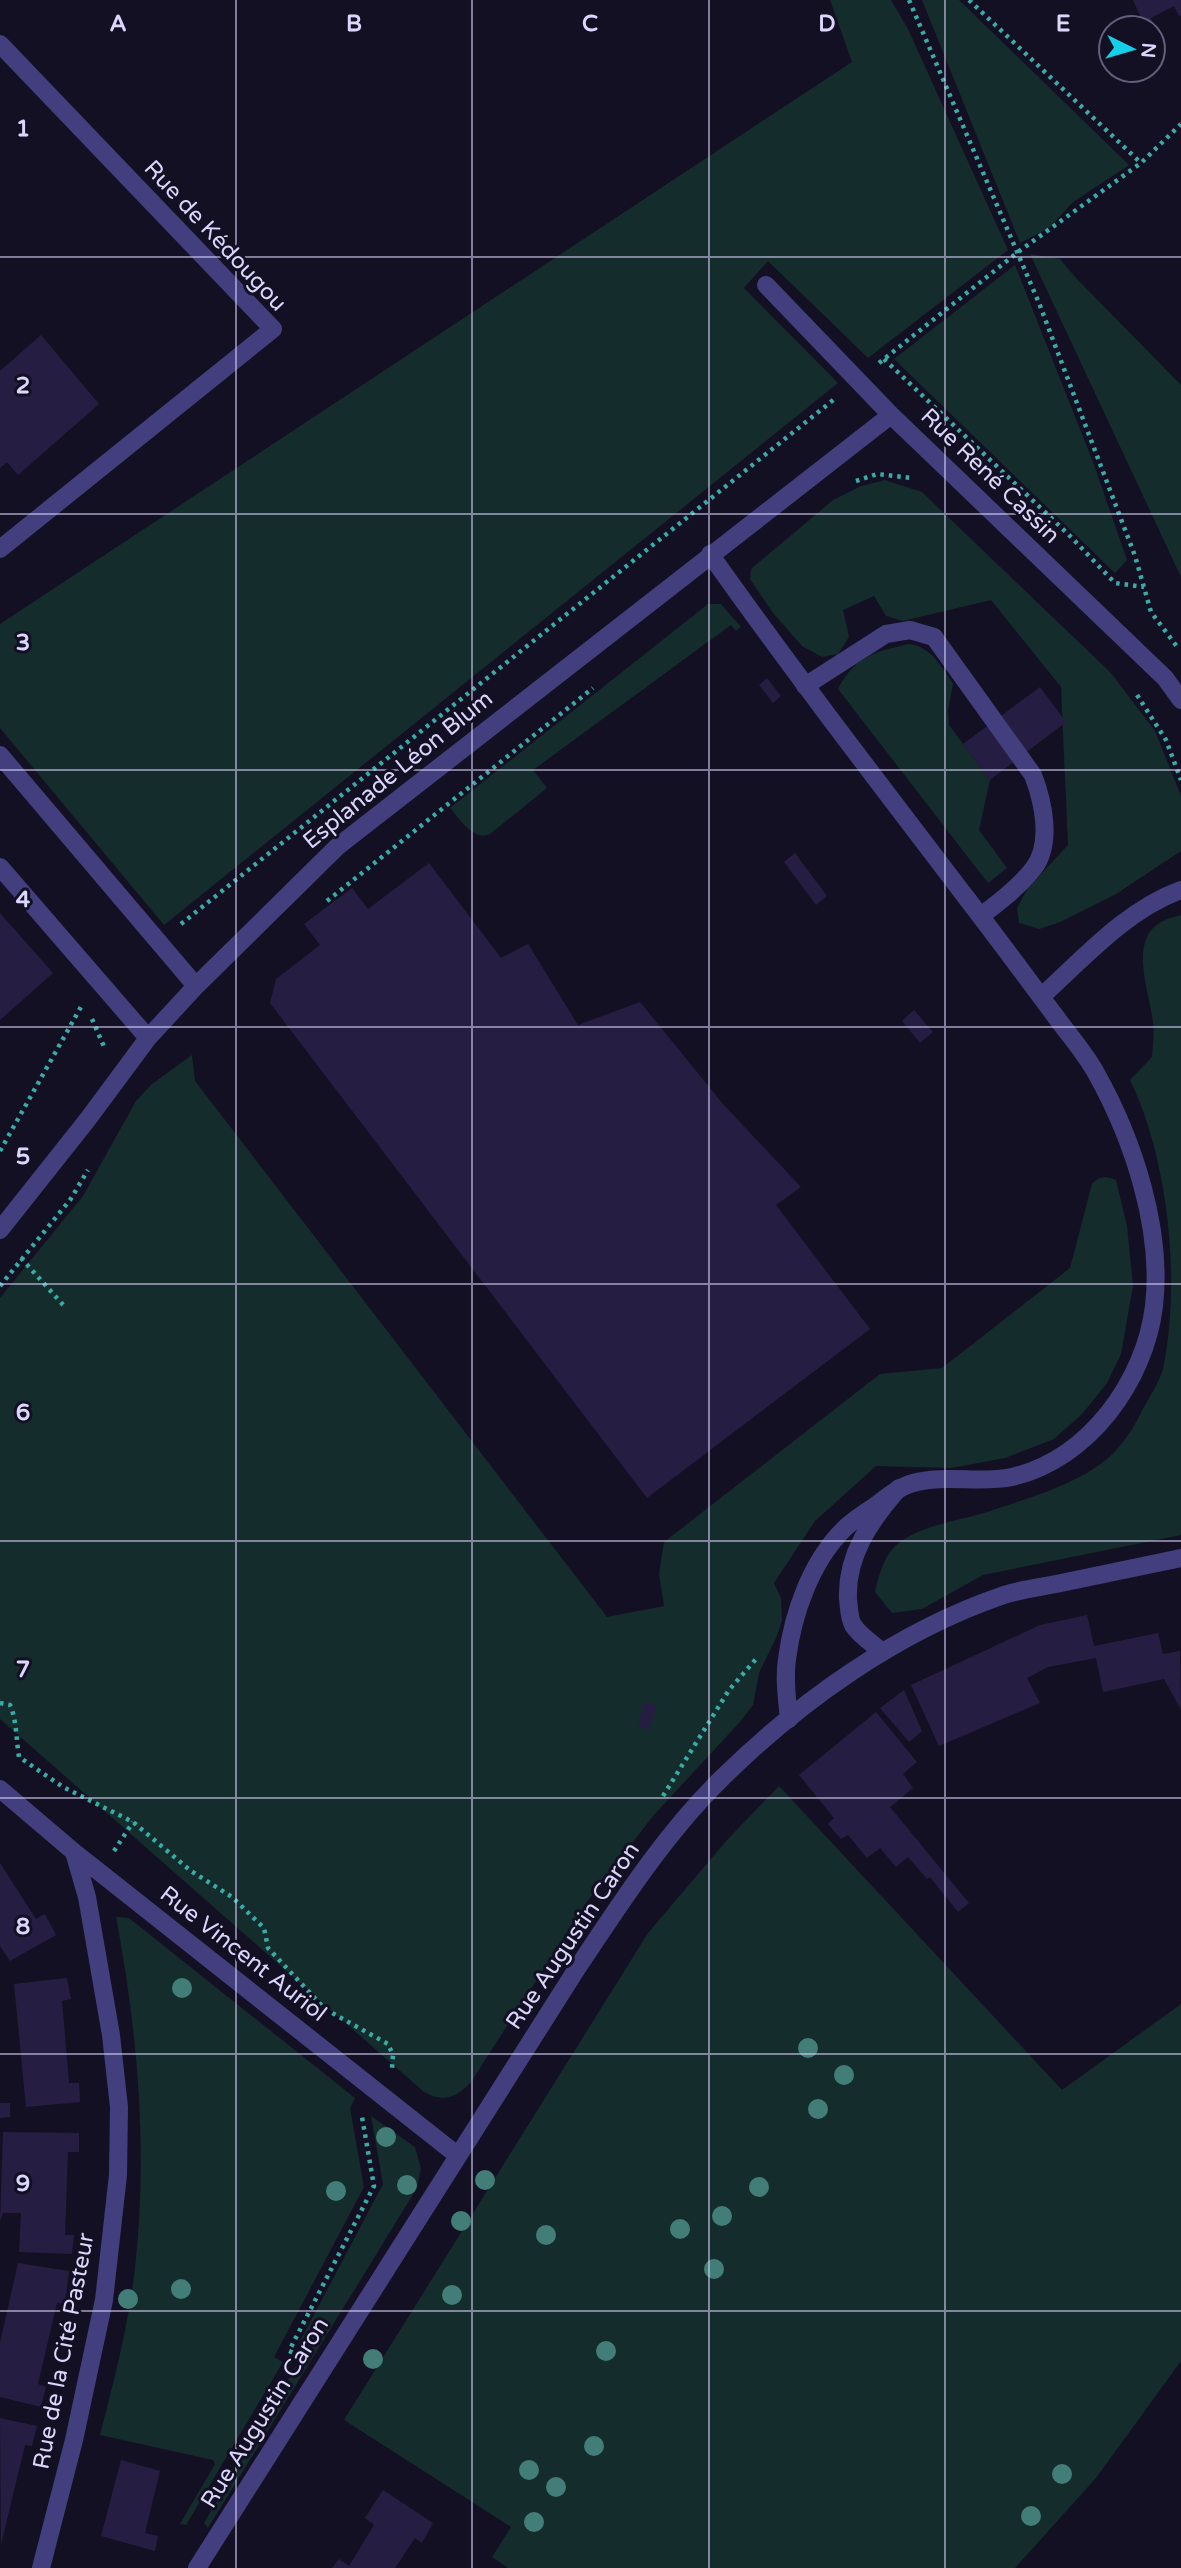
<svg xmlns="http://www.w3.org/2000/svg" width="1181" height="2568" font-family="'Varela Round',sans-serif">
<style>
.green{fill:#142c2c}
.building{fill:#261e42}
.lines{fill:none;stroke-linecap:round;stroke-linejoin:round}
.path{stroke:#39aca8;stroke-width:4.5;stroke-dasharray:3.5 5;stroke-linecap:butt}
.service{stroke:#433f7e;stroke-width:18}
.minor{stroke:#433f7e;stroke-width:18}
.tertiary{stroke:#433f7e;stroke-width:18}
.tree{fill:#427d78}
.grid{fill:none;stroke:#dbd6fc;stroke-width:2;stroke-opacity:0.55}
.labels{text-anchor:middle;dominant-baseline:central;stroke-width:6;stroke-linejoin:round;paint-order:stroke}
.street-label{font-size:23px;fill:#dbd6fc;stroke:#141023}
.grid-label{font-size:23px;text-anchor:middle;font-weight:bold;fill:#dbd6fc;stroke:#141023;stroke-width:6;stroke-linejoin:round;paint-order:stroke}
</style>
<rect width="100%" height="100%" fill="#141023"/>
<path class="green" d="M 830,0 L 891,0 L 908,29 L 1008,250 L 868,358 L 768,261 L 744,288 L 838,383 L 164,925 L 0,728 L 0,624 L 852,62 Z
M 922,0 L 959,0 L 1129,165 L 1073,202 L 1049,228 L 1020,243 Z
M 1030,254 L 1060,259 L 1076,278 L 1181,385 L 1181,577 Z
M 1015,265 L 1093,462 L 1127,560 L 1115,573 L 894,359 Z
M 885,480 L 922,492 L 1111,673 L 1155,731 L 1181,796 L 1181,851 L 1116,894 L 1060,922 L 1039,929 L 1019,923 L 1017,908 L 1028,888 L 1068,845 L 1061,687 L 991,600 L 903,621 L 886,616 L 874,596 L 843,610 L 849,637 L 838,654 L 822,657 L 802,646 L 773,613 L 750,579 L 751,569 L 833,500 L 861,486 Z
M 708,604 L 721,604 L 741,627 L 736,631 L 731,625 L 533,770 L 547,788 L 490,834 C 473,841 461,820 450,808 Z
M 909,644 C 932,647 940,666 953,683 L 948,711 L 949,725 L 990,780 L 979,830 L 1007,868 L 988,883 L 838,689 C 854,657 876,651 909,644 Z
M 1181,915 L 1181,1535 L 983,1575 L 922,1609 L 892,1613 L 875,1592 C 878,1578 882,1564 890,1552 C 908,1527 958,1521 987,1512 C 1023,1500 1068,1487 1099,1465 C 1120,1451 1133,1429 1144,1407 C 1151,1395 1159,1382 1163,1369 C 1181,1283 1169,1160 1130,1080 L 1152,1057 C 1153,1046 1154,1035 1153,1024 C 1151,997 1134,958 1149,933 C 1156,922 1169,918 1181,915 Z
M 192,1055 L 195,1081 L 607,1617 L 664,1606 L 659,1574 L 664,1542 L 880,1374 L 942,1368 L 1070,1268 L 1092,1184 C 1100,1176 1105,1176 1116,1180 L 1127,1226 L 1133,1286 L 1121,1354 L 1107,1383 L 1083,1413 L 1054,1439 L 1005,1458 L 951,1468 L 876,1466 L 815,1521 L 774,1583 L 781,1598 L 782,1621 L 776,1638 L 759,1673 L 753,1705 L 739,1723 L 653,1816 L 586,1903 L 471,2082 C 456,2098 444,2103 424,2092 L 0,1719 L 0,1298 L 83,1196 L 136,1101 L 152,1084 Z
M 779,1786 L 1062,2090 L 1181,2004 L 1181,2361 L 1096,2478 L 1015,2568 L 508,2568 L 492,2557 L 511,2527 L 344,2420 L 648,1933 L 727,1840 Z
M 116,1917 L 129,1918 L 355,2098 L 350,2108 L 364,2187 L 274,2357 L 283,2362 L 186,2525 L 180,2524 L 215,2464 L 213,2460 L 100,2435 C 114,2381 129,2323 135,2268 C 148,2151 138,2033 116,1917 Z
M 371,2116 L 415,2147 L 421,2168 L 417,2188 L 208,2528 L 204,2523 L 306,2349 L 299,2343 L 383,2184 Z"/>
<path class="building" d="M 1133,0 L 1181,0 L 1181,15 L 1179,16 L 1174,6 L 1151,18 L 1157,34 L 1153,36 L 1153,28 L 1146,28 Z
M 41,335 L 99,404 L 18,475 L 7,462 L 0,468 L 0,371 Z
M 767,678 L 781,696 L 773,703 L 759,685 Z
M 1040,687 L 1066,722 L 990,780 L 963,744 Z
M 795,853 L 827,896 L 816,905 L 784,862 Z
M 429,863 L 501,958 L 528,944 L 578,1025 L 640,1002 L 723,1104 L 801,1187 L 776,1205 L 870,1329 L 647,1498 L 270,1003 L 276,979 L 320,945 L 304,924 L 352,888 L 368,909 Z
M 0,913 L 53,973 L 0,1020 Z
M 914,1010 L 933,1032 L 920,1043 L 902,1021 Z
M 1087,1615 L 1094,1646 L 1158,1633 L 1163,1654 L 1180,1651 L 1181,1710 L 1164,1679 L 1103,1692 L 1096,1658 L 1048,1667 L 1027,1678 L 1040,1703 L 939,1746 L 911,1685 L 1040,1625 Z
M 904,1690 L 922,1731 L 909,1742 L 880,1708 Z
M 645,1702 L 657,1705 L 649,1730 L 638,1726 Z
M 876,1712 L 917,1762 L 903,1774 L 913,1788 L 890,1807 L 969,1903 L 958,1912 L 930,1877 L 927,1879 L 908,1857 L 896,1867 L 880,1848 L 867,1858 L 848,1835 L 841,1839 L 828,1824 L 834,1818 L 799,1775 Z
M 0,1863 L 36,1919 L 45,1914 L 56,1935 L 10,1961 L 0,1946 Z
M 67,1978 L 71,1999 L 62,2001 L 69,2083 L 79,2083 L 80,2102 L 26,2107 L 14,1984 Z
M 0,2103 L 10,2103 L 10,2117 L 0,2118 Z
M 3,2132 L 79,2133 L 79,2152 L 68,2152 L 65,2235 L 74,2235 L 72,2254 L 19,2252 L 21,2213 L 3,2213 L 0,2221 Z
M 18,2263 L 69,2271 L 65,2304 L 57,2303 L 38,2384 L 46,2387 L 41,2407 L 0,2397 L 0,2343 Z
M 0,2418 L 37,2426 L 32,2446 L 25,2445 L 1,2545 Z
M 121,2460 L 160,2471 L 145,2533 L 158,2536 L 155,2551 L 101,2536 Z
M 383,2490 L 433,2523 L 422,2543 L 415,2538 L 395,2568 L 332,2568 L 339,2559 L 349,2566 L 374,2525 L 365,2518 Z"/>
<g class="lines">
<path class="path" d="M 909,0 L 1039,303 L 1135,556 L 1151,612 L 1178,648
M 969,0 L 1141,163
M 884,359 L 1068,534 L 1115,583 L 1144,587
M 879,363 L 1018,252 L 1141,163 L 1181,124
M 856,481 L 877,474 L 912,478
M 1137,695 L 1166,740 L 1181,780
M 327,901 L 593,688
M 181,924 L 837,397
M 92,1019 L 105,1049
M 0,1151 L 82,1005
M 21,1258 L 65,1307
M 0,1286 L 70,1200 L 88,1170
M 0,1703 L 10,1705 C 17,1721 16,1739 19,1757 L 63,1787 L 133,1822 L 191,1871 L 232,1897 L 264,1928 L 268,1948 L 325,2009 L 388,2044 L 393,2055 L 392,2069
M 663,1796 L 729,1690 L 756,1659
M 114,1851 L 133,1822
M 294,2358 L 296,2354 L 289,2351 L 374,2186 L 362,2117"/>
<path class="service" d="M 805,686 L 886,634 L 910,630 L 934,637 L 1033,775 C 1043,801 1053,844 1033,869 C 1019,887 999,902 981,916"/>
<path class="minor" d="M 0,44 L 273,329 L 0,549
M 766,285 L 891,415 L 1165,678 L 1181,700
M 710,554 C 792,670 879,783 965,896 C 996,936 1026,977 1056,1017 C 1069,1035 1085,1053 1096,1073 C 1133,1139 1163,1229 1154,1306 C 1145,1381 1089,1459 1012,1477 C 980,1484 945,1474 913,1483 C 899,1487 887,1497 875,1506 C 864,1513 853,1520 844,1529 C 811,1562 793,1613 787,1659 C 784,1678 787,1699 789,1719
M 0,755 L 196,986
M 0,867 L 148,1038
M 1041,997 C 1084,958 1126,910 1181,890
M 0,1230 L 88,1119 L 148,1038 L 196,986 L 337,847 L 891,415
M 0,1789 L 74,1852 L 457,2155
M 41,2568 L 74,2440 L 104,2300 L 118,2175 L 119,2107 L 111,2035 L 87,1897 L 74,1852"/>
<path class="tertiary" d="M 881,1651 C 873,1644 859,1635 853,1625 C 849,1618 849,1607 848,1599 C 846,1555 871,1520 899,1488
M 197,2568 L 576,1970 C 620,1904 664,1835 721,1779 C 800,1701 898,1631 1004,1595 C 1022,1589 1042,1587 1061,1583 C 1101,1575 1141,1566 1181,1558"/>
</g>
<g class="tree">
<circle cx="182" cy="1988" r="10"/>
<circle cx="808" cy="2048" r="10"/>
<circle cx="844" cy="2075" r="10"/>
<circle cx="818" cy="2109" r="10"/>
<circle cx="386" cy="2137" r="10"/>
<circle cx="485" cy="2180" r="10"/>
<circle cx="407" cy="2185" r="10"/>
<circle cx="759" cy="2187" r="10"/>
<circle cx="336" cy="2191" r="10"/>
<circle cx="722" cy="2216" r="10"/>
<circle cx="461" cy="2221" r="10"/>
<circle cx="680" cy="2229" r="10"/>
<circle cx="546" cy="2235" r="10"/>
<circle cx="714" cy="2269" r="10"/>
<circle cx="181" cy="2289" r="10"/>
<circle cx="452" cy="2295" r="10"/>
<circle cx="128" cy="2299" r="10"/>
<circle cx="606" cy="2351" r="10"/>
<circle cx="373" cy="2359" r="10"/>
<circle cx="594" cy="2446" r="10"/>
<circle cx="529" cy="2470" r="10"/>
<circle cx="1062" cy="2474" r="10"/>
<circle cx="556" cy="2487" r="10"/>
<circle cx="1031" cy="2516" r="10"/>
<circle cx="534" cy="2522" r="10"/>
</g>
<path class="grid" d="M 236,0 L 236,2568M 472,0 L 472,2568M 709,0 L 709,2568M 945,0 L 945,2568M 0,257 L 1181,257M 0,514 L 1181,514M 0,770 L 1181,770M 0,1027 L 1181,1027M 0,1284 L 1181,1284M 0,1541 L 1181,1541M 0,1798 L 1181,1798M 0,2054 L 1181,2054M 0,2311 L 1181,2311"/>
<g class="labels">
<g class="street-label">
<text transform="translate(215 236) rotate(47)">Rue de Kédougou</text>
<text transform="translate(990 476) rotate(44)">Rue René Cassin</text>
<text transform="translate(398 770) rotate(-39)">Esplanade Léon Blum</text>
<text transform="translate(573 1936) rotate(-56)">Rue Augustin Caron</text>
<text transform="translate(243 1954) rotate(38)">Rue Vincent Auriol</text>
<text transform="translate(64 2351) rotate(-79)">Rue de la Cité Pasteur</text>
<text transform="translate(265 2413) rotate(-58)">Rue Augustin Caron</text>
</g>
</g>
<g class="grid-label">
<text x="118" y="31">A</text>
<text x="354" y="31">B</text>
<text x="590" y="31">C</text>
<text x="827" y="31">D</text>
<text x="1063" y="31">E</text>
<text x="23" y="136">1</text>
<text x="23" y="393">2</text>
<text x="23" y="650">3</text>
<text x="23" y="907">4</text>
<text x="23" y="1164">5</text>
<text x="23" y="1420">6</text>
<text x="23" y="1677">7</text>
<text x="23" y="1934">8</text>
<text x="23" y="2191">9</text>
</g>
<g transform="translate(1132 49) rotate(95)"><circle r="33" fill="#141023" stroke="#645f7a" stroke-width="2"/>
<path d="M0-5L12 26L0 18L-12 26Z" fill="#13cfea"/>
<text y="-10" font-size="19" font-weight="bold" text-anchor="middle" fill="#dbd6fc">N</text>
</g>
</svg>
